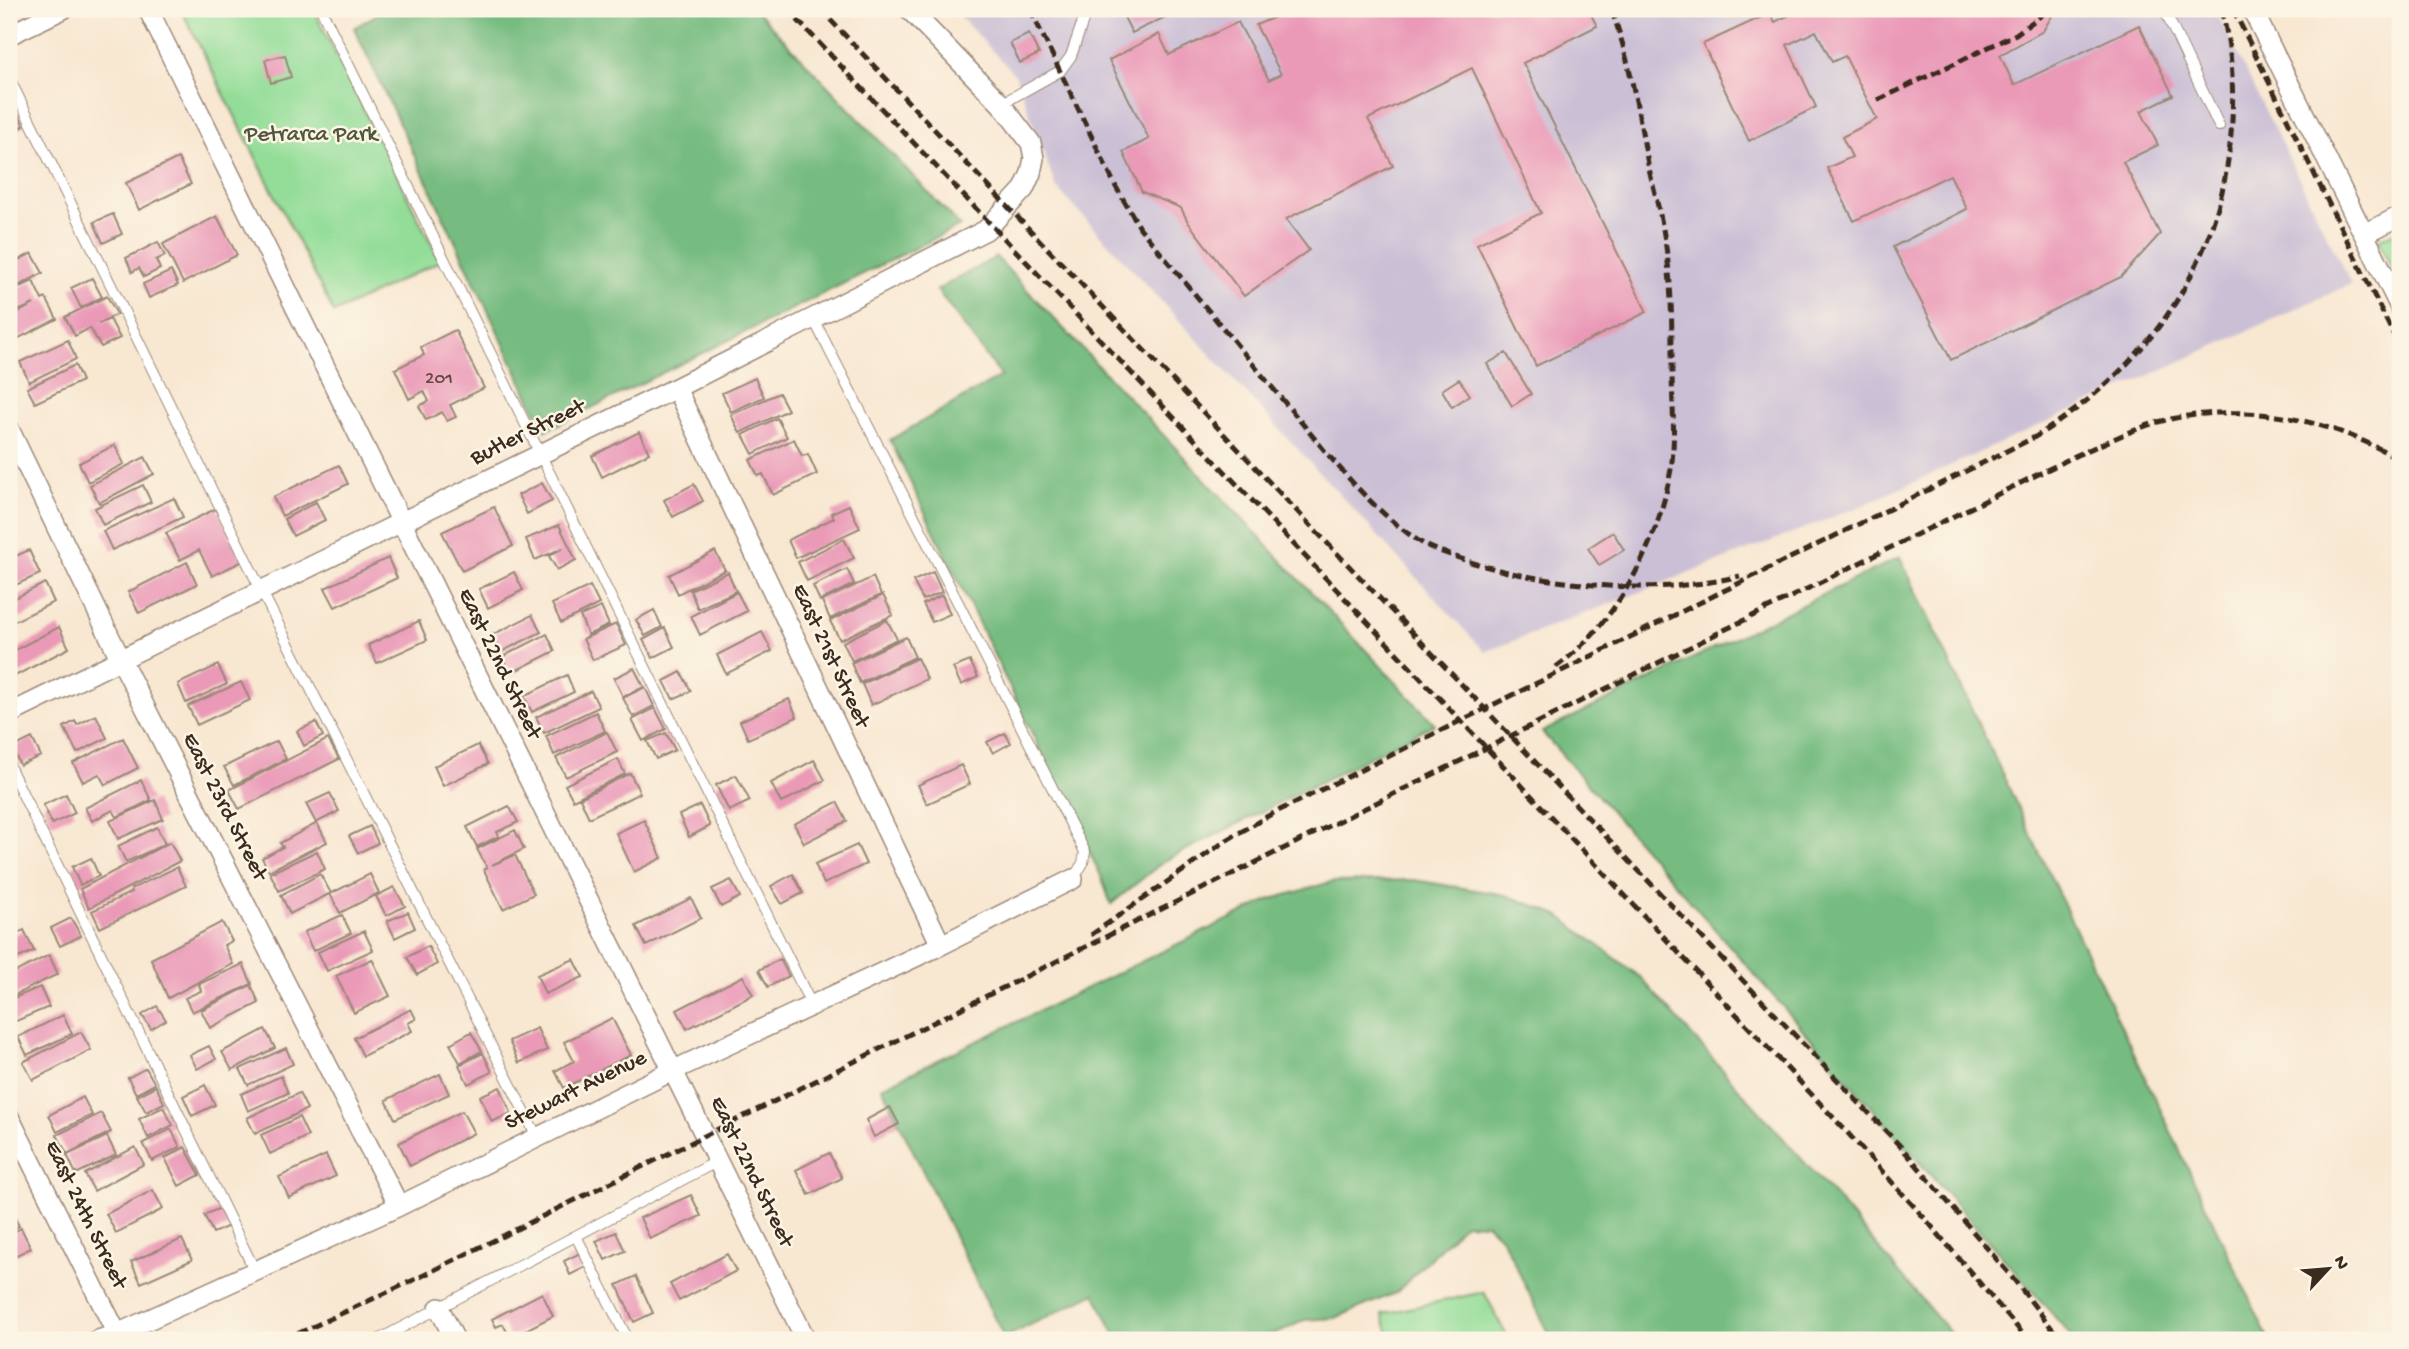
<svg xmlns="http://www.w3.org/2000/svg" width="2409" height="1349" font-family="'Gochi Hand',sans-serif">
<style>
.industrial{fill:#cbbfd5}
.green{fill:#93dd98;stroke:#67845b;stroke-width:2}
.forest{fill:#76bc80;stroke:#58734f;stroke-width:2}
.building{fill:#ea99b7}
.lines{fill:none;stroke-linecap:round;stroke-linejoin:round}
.service-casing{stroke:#9a8878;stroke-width:12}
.minor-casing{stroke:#9a8878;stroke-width:22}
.service{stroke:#fff;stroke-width:10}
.minor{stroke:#fff;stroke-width:19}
.rail{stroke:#3b2a1e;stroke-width:5;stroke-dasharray:10 5;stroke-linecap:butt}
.labels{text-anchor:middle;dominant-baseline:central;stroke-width:5;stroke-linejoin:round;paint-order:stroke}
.number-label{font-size:19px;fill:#674644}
.park-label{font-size:23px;fill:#51573c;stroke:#fcf5e5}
.street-label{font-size:23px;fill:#3b2a1e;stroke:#fcf5e5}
</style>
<rect width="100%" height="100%" fill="#fcf5e5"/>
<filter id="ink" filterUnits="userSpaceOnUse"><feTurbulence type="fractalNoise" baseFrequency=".0143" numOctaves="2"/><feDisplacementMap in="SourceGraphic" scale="14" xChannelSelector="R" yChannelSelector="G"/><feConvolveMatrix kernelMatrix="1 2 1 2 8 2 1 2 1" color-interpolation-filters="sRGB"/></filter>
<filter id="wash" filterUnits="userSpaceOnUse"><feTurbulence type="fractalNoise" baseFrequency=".00686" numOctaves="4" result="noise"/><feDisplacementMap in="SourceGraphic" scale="28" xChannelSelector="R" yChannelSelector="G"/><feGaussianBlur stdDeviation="1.57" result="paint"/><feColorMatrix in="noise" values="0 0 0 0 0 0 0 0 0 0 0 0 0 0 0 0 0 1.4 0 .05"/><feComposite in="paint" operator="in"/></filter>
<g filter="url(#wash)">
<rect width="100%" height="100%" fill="#f8e7d1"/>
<path class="industrial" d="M 953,9 L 2215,9 L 2351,284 L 1859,507 L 1485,652 L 1056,187 L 1016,76 Z"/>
<path class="green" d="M 181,9 L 313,9 L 440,261 L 334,313 Z
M 2400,229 L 2400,287 L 2378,240 Z
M 1484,1292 L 1509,1340 L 1392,1340 L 1382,1314 Z"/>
<path class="forest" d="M 386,9 L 755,9 L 960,226 L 545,431 L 354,28 Z
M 996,257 L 1435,724 L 1164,861 L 1111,904 L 1101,876 L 890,440 L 1001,376 L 937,290 Z
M 1900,557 L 2269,1340 L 2075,1340 L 1542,732 Z
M 1414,880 L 1506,895 L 1558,915 L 1640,977 L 1837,1199 L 1956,1340 L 1552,1340 L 1502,1238 L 1487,1224 L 1465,1223 L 1396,1293 L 1335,1318 L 1304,1320 L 1283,1331 L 1259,1339 L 1117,1340 L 1095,1293 L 1004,1338 L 882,1087 L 1269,900 L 1331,882 Z"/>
<g id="blocks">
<path class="building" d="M 1120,9 L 1182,9 L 1132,33 Z
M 1277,9 L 1588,9 L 1597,26 L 1523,63 L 1647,312 L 1536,366 L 1477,244 L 1541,213 L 1472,68 L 1368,119 L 1393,166 L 1286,219 L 1309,250 L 1244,296 L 1188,222 L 1181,208 L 1142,192 L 1123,152 L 1149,139 L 1109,60 L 1159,34 L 1169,55 L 1238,22 L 1269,80 L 1281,74 L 1256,25 L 1280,15 Z
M 1802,9 L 2056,9 L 2043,31 L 2000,55 L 2014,85 L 2139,25 L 2173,95 L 2141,111 L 2158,145 L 2123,162 L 2160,234 L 2121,277 L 1951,360 L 1893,247 L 1967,209 L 1950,175 L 1854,221 L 1827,168 L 1852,157 L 1842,137 L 1877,119 L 1845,56 L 1832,62 L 1816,31 L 1787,45 L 1816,107 L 1749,141 L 1703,44 L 1770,13 L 1775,22 Z
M 1029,34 L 1039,54 L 1020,63 L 1010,43 Z
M 285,55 L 291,77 L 271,83 L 265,60 Z
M 14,106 L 24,126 L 9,134 L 9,109 Z
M 178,158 L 191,184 L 139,210 L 126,183 Z
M 113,214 L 122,234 L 103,243 L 94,222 Z
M 217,216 L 237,255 L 183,283 L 163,244 Z
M 158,242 L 165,256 L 156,260 L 160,269 L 144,277 L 139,268 L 132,272 L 126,258 Z
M 32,253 L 43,273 L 9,291 L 9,265 Z
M 171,271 L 178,285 L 149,298 L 143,284 Z
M 92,278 L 102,297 L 81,308 L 71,288 Z
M 33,281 L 42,300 L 46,298 L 57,319 L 13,341 L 9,332 L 9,317 L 34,304 L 9,315 L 9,292 Z
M 107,296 L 117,314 L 98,324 L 110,319 L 120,338 L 101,347 L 90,328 L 75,336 L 65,317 Z
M 455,330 L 484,388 L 450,405 L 456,417 L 447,421 L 442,412 L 426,420 L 419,406 L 429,401 L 424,391 L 409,399 L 395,369 L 424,355 L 421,347 Z
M 68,340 L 76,359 L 29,382 L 20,362 Z
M 1506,353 L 1531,394 L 1512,406 L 1487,364 Z
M 75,365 L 82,381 L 35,403 L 27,388 Z
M 755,378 L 764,397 L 731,412 L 722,393 Z
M 1459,379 L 1470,395 L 1452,407 L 1442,390 Z
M 779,393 L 788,410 L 740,433 L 731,415 Z
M 777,418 L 787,437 L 753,454 L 743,435 Z
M 639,432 L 649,453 L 602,477 L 592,456 Z
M 794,439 L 802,456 L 808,454 L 817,474 L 773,495 L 763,474 L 758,476 L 750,460 Z
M 115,445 L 124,464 L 88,482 L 79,463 Z
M 145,457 L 154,474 L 99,503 L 90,485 Z
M 339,465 L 348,484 L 282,516 L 273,497 Z
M 542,483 L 552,501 L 527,514 L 518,495 Z
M 694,484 L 703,501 L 673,517 L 664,500 Z
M 143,485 L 151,502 L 103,525 L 95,508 Z
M 174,498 L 183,517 L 112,550 L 103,531 Z
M 316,502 L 325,520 L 293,536 L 284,519 Z
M 849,505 L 860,528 L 796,558 L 788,540 L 834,518 L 831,513 Z
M 494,507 L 513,546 L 462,571 L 442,532 Z
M 217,508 L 243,561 L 212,576 L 199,550 L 180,560 L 166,533 Z
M 559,525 L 576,560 L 557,570 L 549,556 L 563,548 L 535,560 L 526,539 Z
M 1613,532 L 1624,550 L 1599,565 L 1588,548 Z
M 844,539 L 854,558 L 807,581 L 798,562 Z
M 29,550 L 40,574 L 9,588 L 9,559 Z
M 715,551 L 725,570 L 678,594 L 669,575 Z
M 388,558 L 397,578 L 335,607 L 325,588 Z
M 187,562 L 197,584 L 139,613 L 128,592 Z
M 847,569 L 854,584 L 820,601 L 813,586 Z
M 514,572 L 523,590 L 488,608 L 479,589 Z
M 728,572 L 736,591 L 698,609 L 690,590 Z
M 933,572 L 942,592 L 923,600 L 913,581 Z
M 873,577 L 881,595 L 830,619 L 822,601 Z
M 45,583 L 54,602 L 9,624 L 9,601 Z
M 590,586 L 599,604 L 561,623 L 552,604 Z
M 737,592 L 747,611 L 700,635 L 691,616 Z
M 883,595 L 893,615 L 840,640 L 830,621 Z
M 942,595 L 950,614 L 932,622 L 923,604 Z
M 601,607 L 609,625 L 588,635 L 580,616 Z
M 654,610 L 662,627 L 645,636 L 636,620 Z
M 532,615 L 541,632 L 501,652 L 492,635 Z
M 887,620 L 897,639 L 852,661 L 843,642 Z
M 419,621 L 427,640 L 377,663 L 368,645 Z
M 616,624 L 626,645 L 593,660 L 583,639 Z
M 59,627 L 69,648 L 9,679 L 9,653 Z
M 665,628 L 674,647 L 653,658 L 643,640 Z
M 762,632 L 772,651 L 726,674 L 717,655 Z
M 547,634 L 555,651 L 511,673 L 502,657 Z
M 906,637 L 915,657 L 860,683 L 851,663 Z
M 917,658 L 927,679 L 871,705 L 862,684 Z
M 970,661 L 978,677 L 961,685 L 953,668 Z
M 218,665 L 227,684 L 186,703 L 178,684 Z
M 634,668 L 644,687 L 623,697 L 614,678 Z
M 681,672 L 691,691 L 673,699 L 664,681 Z
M 567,675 L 574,692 L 532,712 L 524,696 Z
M 241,682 L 250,700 L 197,725 L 188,706 Z
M 645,687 L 654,706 L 633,717 L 623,698 Z
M 591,691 L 599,707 L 544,733 L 536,717 Z
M 789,699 L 797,717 L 748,739 L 740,721 Z
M 655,708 L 666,729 L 643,741 L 632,720 Z
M 596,712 L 605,731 L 554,755 L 546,736 Z
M 96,715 L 107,738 L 77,753 L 64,727 L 75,721 L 77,725 Z
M 316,722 L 323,736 L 304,746 L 297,731 Z
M 607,732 L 617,752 L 566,777 L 556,758 Z
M 666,733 L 675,750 L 656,759 L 647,741 Z
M 1005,733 L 1011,743 L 993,753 L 987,742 Z
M 32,738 L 41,756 L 20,765 L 12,748 Z
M 123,738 L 138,768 L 105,785 L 99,774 L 83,782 L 73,763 Z
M 328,739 L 339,759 L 239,809 L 229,790 Z
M 277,741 L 286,759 L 234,785 L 224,767 Z
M 478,745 L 488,764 L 443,786 L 434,766 Z
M 618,759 L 625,774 L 573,800 L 565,785 Z
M 814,760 L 825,780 L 781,803 L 771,783 Z
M 961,765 L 970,784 L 927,804 L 918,785 Z
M 630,773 L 640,793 L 589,818 L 580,798 Z
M 736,775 L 750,801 L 729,811 L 716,785 Z
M 141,780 L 151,800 L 117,817 L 113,810 L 92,821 L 85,808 Z
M 330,793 L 339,811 L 316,823 L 306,804 Z
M 66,794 L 75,813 L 52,824 L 43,805 Z
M 155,800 L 163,819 L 118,839 L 110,821 Z
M 837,802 L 847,821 L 804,843 L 794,824 Z
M 700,805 L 710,826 L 689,837 L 679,815 Z
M 509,806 L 518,822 L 497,832 L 499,836 L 477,847 L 467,827 Z
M 644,820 L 662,858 L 634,872 L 616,833 Z
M 317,823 L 327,842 L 269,871 L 262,858 L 283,847 L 280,843 Z
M 370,826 L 378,843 L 358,853 L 349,836 Z
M 157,827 L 165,844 L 126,862 L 118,846 Z
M 515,830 L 524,849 L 492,865 L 515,855 L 534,894 L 503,909 L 484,870 L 487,868 L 477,849 Z
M 170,842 L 180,861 L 89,908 L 80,889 Z
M 857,845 L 866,864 L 824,884 L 815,864 Z
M 317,851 L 325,869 L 279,891 L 270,873 Z
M 91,858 L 99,876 L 80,885 L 72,867 Z
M 177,867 L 186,886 L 100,928 L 92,911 L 132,892 L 131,889 Z
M 320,874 L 331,893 L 290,914 L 281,895 Z
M 370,874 L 379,893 L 340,913 L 330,894 Z
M 793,874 L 803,893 L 782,904 L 771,886 Z
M 731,880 L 740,897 L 721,907 L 712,889 Z
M 394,887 L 405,906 L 386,916 L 376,896 Z
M 691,898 L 701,918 L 646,946 L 636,926 Z
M 408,912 L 415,928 L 395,938 L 387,921 Z
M 342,915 L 351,933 L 313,951 L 304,932 Z
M 71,918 L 81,936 L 60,946 L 51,928 Z
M 222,922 L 232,941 L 224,945 L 233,964 L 168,998 L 151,959 Z
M 24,930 L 34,951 L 9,962 L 9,937 Z
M 364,931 L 373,950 L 327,971 L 318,952 Z
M 428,946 L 437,964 L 417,975 L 407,957 Z
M 49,955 L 58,974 L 9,998 L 9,975 Z
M 372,959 L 390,996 L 354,1013 L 336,976 Z
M 574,959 L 583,977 L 545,994 L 537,975 Z
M 780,959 L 789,976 L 768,987 L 759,970 Z
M 243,964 L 252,984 L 192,1012 L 185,998 L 201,991 L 199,984 Z
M 743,976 L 753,995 L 687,1029 L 677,1010 Z
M 251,985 L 259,1003 L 210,1028 L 201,1010 Z
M 40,987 L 49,1007 L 9,1024 L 9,1000 Z
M 157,1006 L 166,1020 L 151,1029 L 142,1015 Z
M 411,1009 L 416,1019 L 408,1023 L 412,1031 L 363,1056 L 354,1038 Z
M 63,1015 L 72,1034 L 27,1055 L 18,1037 Z
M 612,1018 L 631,1055 L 564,1088 L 555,1071 L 574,1061 L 564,1042 Z
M 537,1028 L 547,1050 L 519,1063 L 509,1041 Z
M 265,1029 L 275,1048 L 232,1070 L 222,1052 Z
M 81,1032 L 91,1050 L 33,1080 L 23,1062 Z
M 471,1032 L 482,1051 L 460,1063 L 450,1044 Z
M 209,1046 L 216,1059 L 197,1069 L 190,1055 Z
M 286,1048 L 293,1064 L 248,1085 L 240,1069 Z
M 483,1053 L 492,1072 L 468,1084 L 459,1065 Z
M 146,1068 L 155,1084 L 136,1094 L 128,1078 Z
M 440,1074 L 449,1094 L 395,1119 L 386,1100 Z
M 281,1076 L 288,1093 L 248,1111 L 241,1094 Z
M 205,1085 L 215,1105 L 192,1116 L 183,1096 Z
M 156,1086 L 164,1103 L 146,1112 L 137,1096 Z
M 500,1087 L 511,1113 L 492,1122 L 480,1096 Z
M 299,1093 L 307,1109 L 255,1134 L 247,1118 Z
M 83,1097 L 92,1115 L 57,1132 L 49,1115 Z
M 163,1107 L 173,1125 L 148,1138 L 139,1119 Z
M 890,1107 L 899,1124 L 874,1137 L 866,1120 Z
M 462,1111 L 474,1133 L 410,1166 L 399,1143 Z
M 101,1113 L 111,1132 L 67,1154 L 57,1135 Z
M 299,1117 L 308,1136 L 270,1154 L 261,1135 Z
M 171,1129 L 180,1147 L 152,1161 L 143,1143 Z
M 107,1136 L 116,1155 L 76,1174 L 67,1155 Z
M 135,1147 L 144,1164 L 94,1191 L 85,1174 Z
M 185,1147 L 200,1175 L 179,1186 L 165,1158 Z
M 829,1153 L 842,1178 L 809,1195 L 796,1170 Z
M 326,1155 L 336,1176 L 289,1198 L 279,1177 Z
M 153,1190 L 163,1209 L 116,1233 L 106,1214 Z
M 691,1195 L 701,1216 L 650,1239 L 640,1218 Z
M 9,1207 L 19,1226 L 9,1231 Z
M 220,1208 L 229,1226 L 213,1233 L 204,1215 Z
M 21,1228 L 31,1248 L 9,1259 L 9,1234 Z
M 616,1232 L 625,1251 L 605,1260 L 596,1241 Z
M 182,1239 L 192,1260 L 141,1283 L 131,1262 Z
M 582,1252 L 588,1266 L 570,1275 L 564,1261 Z
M 727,1254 L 736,1271 L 679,1301 L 670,1284 Z
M 636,1276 L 653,1313 L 634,1322 L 617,1285 Z
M 542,1293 L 553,1316 L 510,1338 L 503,1324 L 496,1327 L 492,1319 Z"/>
</g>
</g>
<g filter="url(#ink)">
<use href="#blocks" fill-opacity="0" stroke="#9a8878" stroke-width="2"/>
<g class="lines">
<defs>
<path id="service" d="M 321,9 L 812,1006
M 2164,9 L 2219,126
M 9,78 L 261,590 L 537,1137
M 1001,104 L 1060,71 L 1071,56 L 1087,9
M 813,318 L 1085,852 L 1083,863 L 1073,879
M 9,766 L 255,1271
M 576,1236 L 628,1340
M 378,1340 L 718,1161"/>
<path id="minor" d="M 148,9 L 806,1340
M 2252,9 L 2400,307
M 9,35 L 63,9
M 2364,234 L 2400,216
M 676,388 L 941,945
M 9,429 L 120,658 L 399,1206
M 9,714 L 676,388 L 986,230 L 1024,189 L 1031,173 L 1034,158 L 1031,143 L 1001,104 L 909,9
M 9,1117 L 117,1334
M 439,1308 L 455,1340
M 98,1340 L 117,1334 L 399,1206 L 672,1071 L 941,945 L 1073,879"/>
</defs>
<use href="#service" class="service-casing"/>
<use href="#minor" class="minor-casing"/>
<use href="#service" class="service"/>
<use href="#minor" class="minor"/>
<path class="rail" d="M 787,9 L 1495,757 L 1845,1130 L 1928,1222 L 2028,1340
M 820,9 L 1902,1148 L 2015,1281 L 2061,1340
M 1030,9 L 1116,187 L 1140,228 L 1325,451 C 1354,485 1384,519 1422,543 C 1432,549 1445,553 1456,557 C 1536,586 1657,597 1740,576
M 2233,9 L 2400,348
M 1878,100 L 2016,34 L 2050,9
M 1556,667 C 1618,622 1658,544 1671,469 C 1676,436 1672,402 1672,369 C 1672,327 1672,288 1666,247 C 1662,219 1654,191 1648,164 C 1638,112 1630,59 1611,9
M 1091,935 L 1227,840 L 1268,816 L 2035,437 C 2152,365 2225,259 2232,120 C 2234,82 2231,45 2221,9
M 284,1340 L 416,1279 L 2077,455 C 2105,443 2133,429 2162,421 C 2244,401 2329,418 2400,460"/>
</g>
</g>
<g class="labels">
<g class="number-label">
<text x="439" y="379">201</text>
</g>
<g class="park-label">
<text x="311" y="135">Petrarca Park</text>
</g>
<g class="street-label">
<text transform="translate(528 433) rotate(-26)">Butler Street</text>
<text transform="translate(830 656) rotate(65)">East 21st Street</text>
<text transform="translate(499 664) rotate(64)">East 22nd Street</text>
<text transform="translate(224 807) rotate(63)">East 23rd Street</text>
<text transform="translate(576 1091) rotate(-26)">Stewart Avenue</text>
<text transform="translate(751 1172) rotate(64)">East 22nd Street</text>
<text transform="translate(85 1215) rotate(64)">East 24th Street</text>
</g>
</g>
<rect width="2409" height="1349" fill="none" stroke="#fcf5e5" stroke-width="35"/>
<g transform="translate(2328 1269) rotate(64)" stroke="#fcf5e5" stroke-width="5" paint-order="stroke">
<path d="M0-5L12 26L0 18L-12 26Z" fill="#3b2a1e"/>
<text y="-10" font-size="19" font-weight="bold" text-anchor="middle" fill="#3b2a1e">N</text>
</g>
</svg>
